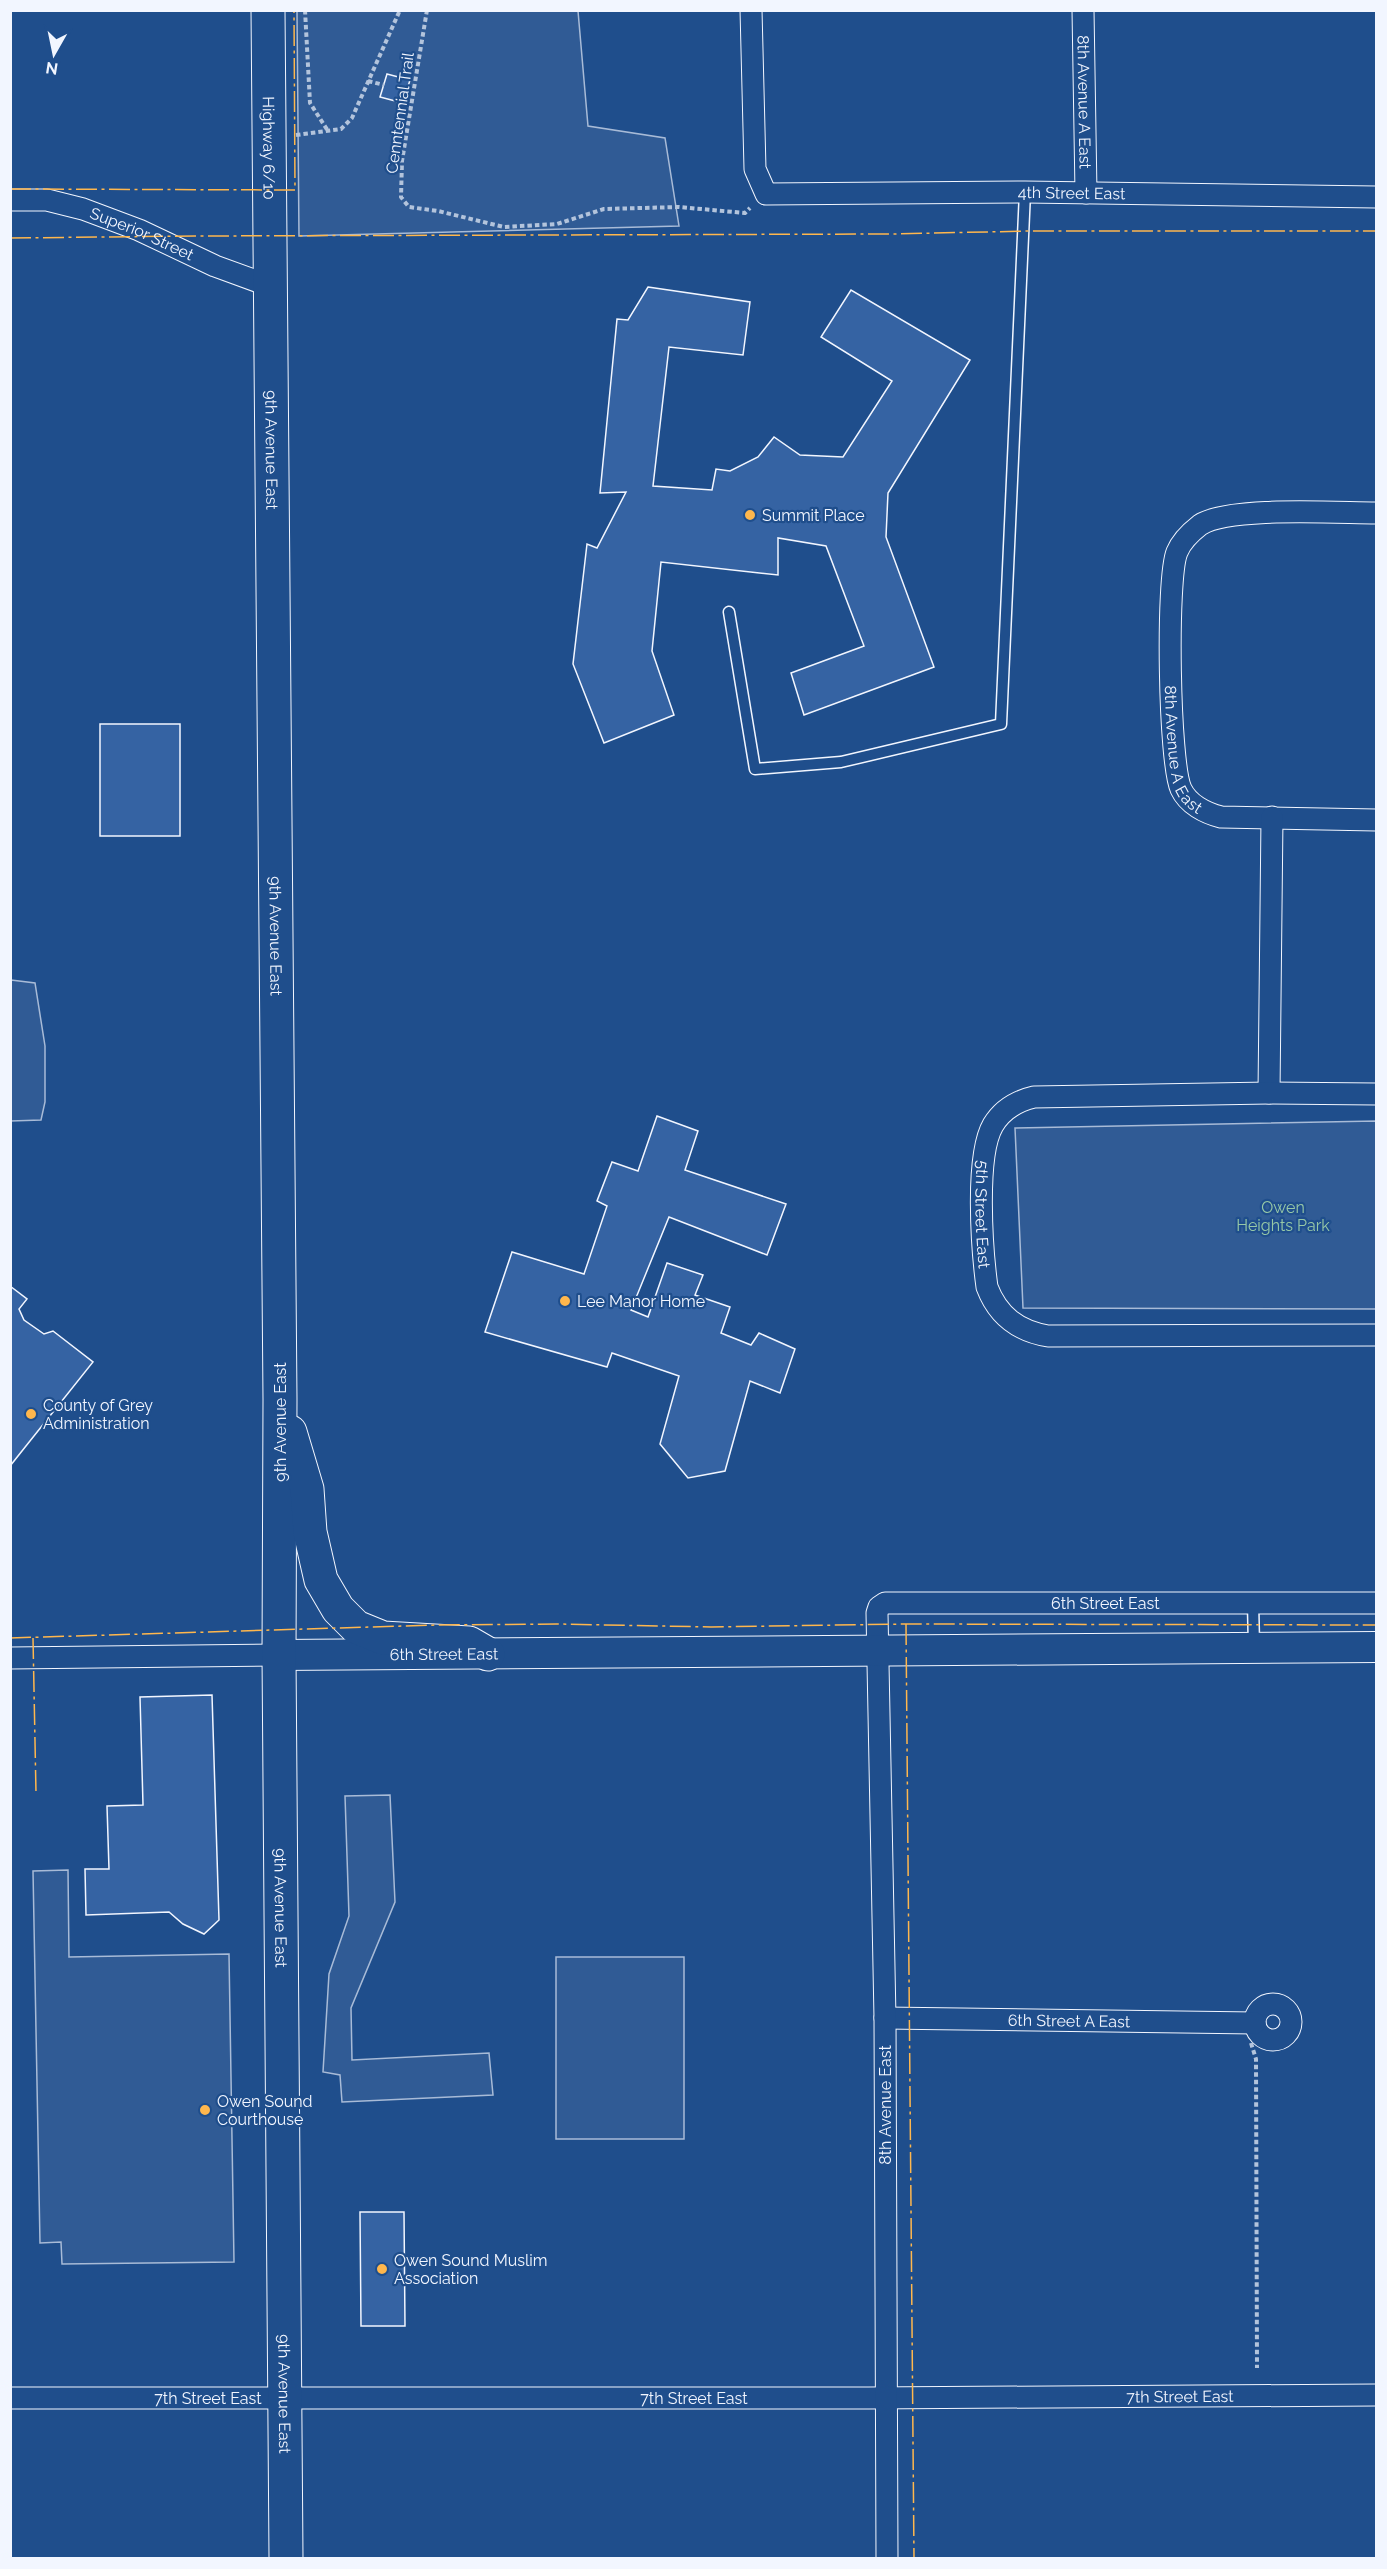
<svg xmlns="http://www.w3.org/2000/svg" width="1387" height="2569" font-family="Raleway,sans-serif">
<style>
.built{fill:#305b95;stroke:#a8bbd7;stroke-width:1.5}
.building{fill:#3563a3;stroke:#f2f6ff;stroke-width:1.5}
.lines{fill:none;stroke-linecap:round;stroke-linejoin:round}
.lane-casing{stroke:#f2f6ff;stroke-width:13}
.street-casing{stroke:#f2f6ff;stroke-width:23}
.secondary-casing{stroke:#f2f6ff;stroke-width:32}
.highway-casing{stroke:#f2f6ff;stroke-width:35}
.path{stroke:#b3c4dc;stroke-width:4;stroke-dasharray:4.5 3;stroke-linecap:butt}
.lane{stroke:#1f4e8c;stroke-width:10}
.street{stroke:#1f4e8c;stroke-width:21}
.secondary{stroke:#1f4e8c;stroke-width:30}
.highway{stroke:#1f4e8c;stroke-width:33}
.power{stroke:#ffb74d;stroke-width:1.5;stroke-dasharray:21 4.5 3 4.5;stroke-linecap:butt}
.poi-dot{fill:#ffb74d;stroke:#1f4e8c;stroke-width:2}
.labels{text-anchor:middle;dominant-baseline:central;stroke-width:4.5;stroke-linejoin:round;paint-order:stroke}
.street-label{font-size:16px;fill:#f2f6ff;stroke:#1f4e8c}
.poi-label{font-size:16px;fill:#f2f6ff;stroke:#1f4e8c;text-anchor:start}
.park-label{font-size:16px;fill:#97c8a6;stroke:#1f4e8c}
</style>
<rect width="100%" height="100%" fill="#1f4e8c"/>
<path class="built" d="M 297,11 L 578,11 L 588,126 L 665,138 L 679,226 L 299,236 Z
M 11,980 L 35,983 L 45,1046 L 45,1102 L 41,1120 L 11,1121 Z
M 1376,1121 L 1376,1309 L 1023,1308 L 1015,1128 Z
M 390,1795 L 395,1902 L 351,2008 L 352,2060 L 489,2053 L 493,2095 L 342,2102 L 340,2075 L 323,2072 L 329,1974 L 349,1916 L 345,1796 Z
M 68,1870 L 69,1957 L 229,1954 L 234,2262 L 62,2264 L 61,2242 L 40,2243 L 33,1871 Z
M 556,1957 L 684,1957 L 684,2139 L 556,2139 Z"/>
<path class="building" d="M 387,74 L 410,80 L 403,103 L 380,97 Z
M 648,287 L 750,302 L 743,355 L 669,347 L 653,486 L 712,490 L 716,469 L 730,471 L 758,457 L 774,437 L 800,455 L 843,457 L 892,381 L 821,337 L 851,290 L 970,360 L 888,493 L 886,537 L 934,667 L 804,715 L 791,673 L 864,646 L 826,546 L 778,538 L 778,575 L 661,562 L 652,651 L 674,715 L 604,743 L 573,664 L 587,544 L 597,548 L 626,492 L 600,493 L 617,319 L 628,320 Z
M 100,724 L 180,724 L 180,836 L 100,836 Z
M 657,1116 L 698,1131 L 685,1170 L 786,1204 L 767,1255 L 669,1217 L 631,1310 L 648,1317 L 667,1263 L 703,1275 L 695,1295 L 730,1307 L 721,1333 L 751,1345 L 759,1333 L 795,1349 L 780,1393 L 750,1381 L 725,1471 L 688,1478 L 660,1444 L 679,1376 L 612,1353 L 607,1367 L 485,1332 L 512,1252 L 584,1274 L 607,1206 L 597,1201 L 612,1162 L 638,1171 Z
M 10,1286 L 27,1299 L 19,1309 L 24,1320 L 44,1334 L 53,1331 L 93,1362 L 10,1466 Z
M 212,1695 L 219,1920 L 204,1934 L 183,1924 L 169,1912 L 86,1915 L 85,1869 L 109,1869 L 107,1806 L 143,1805 L 140,1697 Z
M 360,2212 L 404,2212 L 405,2326 L 361,2326 Z"/>
<g class="lines">
<defs>
<path id="lane" d="M 729,612 L 755,769 L 841,762 L 1001,724 L 1025,192
M 1253,1602 L 1254,1647"/>
<g id="street">
<path id="s1" d="M 751,10 L 755,169 L 766,194 L 1025,192 L 1376,197"/>
<path id="s2" d="M 1083,10 L 1086,193"/>
<path id="s3" d="M 10,200 L 47,200 L 83,209 L 139,230 L 215,266 L 270,286"/>
<path id="s4" d="M 1376,513 C 1338,513 1228,506 1200,525 C 1191,532 1181,542 1177,552 C 1166,579 1169,763 1181,789 C 1188,804 1205,813 1221,817 L 1376,820"/>
<path d="M 1269,1093 L 1272,817"/>
<path id="s5" d="M 1376,1094 L 1269,1093 L 1034,1097 C 1017,1101 1002,1110 993,1125 C 975,1156 982,1250 987,1287 C 998,1316 1018,1331 1048,1336 L 1376,1335"/>
<path d="M 10,1658 L 279,1655"/>
<circle cx="1273" cy="2022" r="18"/>
<path id="s6" d="M 885,2018 L 1255,2023"/>
<path id="s7" d="M 10,2398 L 868,2398 L 1376,2395"/>
<path id="s8" d="M 887,2558 L 885,2018 L 877,1613 L 879,1607 L 885,1603 L 1376,1603"/>
</g>
<g id="secondary">
<path id="s9" d="M 279,1655 L 1376,1647"/>
</g>
<g id="highway">
<path id="s10" d="M 268,10 L 280,1399 L 279,1655 L 286,2558"/>
<path d="M 290,1432 L 307,1489 L 310,1532 L 321,1580 L 338,1609 L 356,1627 L 383,1638 L 469,1643 L 488,1654"/>
</g>
</defs>
<use href="#lane" class="lane-casing"/>
<use href="#street" class="street-casing"/>
<use href="#secondary" class="secondary-casing"/>
<use href="#highway" class="highway-casing"/>
<path class="path" d="M 305,10 L 310,103 L 328,131
M 427,10 L 402,161 L 401,197 L 409,207 L 438,211 L 504,227 L 557,224 L 604,209 L 679,207 L 745,213 L 750,208
M 368,81 L 384,85
M 296,135 L 341,129 L 352,118 L 400,10
M 1251,2043 L 1256,2059 L 1257,2368"/>
<use href="#lane" class="lane"/>
<use href="#street" class="street"/>
<use href="#secondary" class="secondary"/>
<use href="#highway" class="highway"/>
<path class="power" d="M 10,189 L 295,190 L 294,10
M 10,238 L 195,236 L 891,234 L 1029,231 L 1376,231
M 906,1624 L 914,2558
M 10,1638 L 438,1625 L 557,1624 L 711,1627 L 906,1624 L 1376,1625
M 33,1638 L 36,1793"/>
</g>
<g class="poi-dot">
<circle cx="750" cy="515" r="6"/>
<circle cx="565" cy="1301" r="6"/>
<circle cx="31" cy="1414" r="6"/>
<circle cx="205" cy="2110" r="6"/>
<circle cx="382" cy="2269" r="6"/>
</g>
<g class="labels">
<g class="street-label">
<text stroke="none"><textPath href="#s2" startOffset="92">8th Avenue A East</textPath></text>
<text transform="translate(400 113) rotate(-82)">Cenntennial Trail</text>
<text stroke="none"><textPath href="#s10" startOffset="138">Highway 6/10</textPath></text>
<text stroke="none"><textPath href="#s1" startOffset="492">4th Street East</textPath></text>
<text stroke="none"><textPath href="#s3" startOffset="138">Superior Street</textPath></text>
<text stroke="none"><textPath href="#s10" startOffset="440">9th Avenue East</textPath></text>
<text stroke="none"><textPath href="#s4" startOffset="414">8th Avenue A East</textPath></text>
<text stroke="none"><textPath href="#s10" startOffset="926">9th Avenue East</textPath></text>
<text stroke="none"><textPath href="#s5" startOffset="484">5th Street East</textPath></text>
<text transform="translate(280 1422) rotate(-90)">9th Avenue East</text>
<text stroke="none"><textPath href="#s8" startOffset="1179">6th Street East</textPath></text>
<text stroke="none"><textPath href="#s9" startOffset="165">6th Street East</textPath></text>
<text stroke="none"><textPath href="#s10" startOffset="1898">9th Avenue East</textPath></text>
<text stroke="none"><textPath href="#s6" startOffset="184">6th Street A East</textPath></text>
<text transform="translate(885 2105) rotate(-90)">8th Avenue East</text>
<text stroke="none"><textPath href="#s10" startOffset="2384">9th Avenue East</textPath></text>
<text stroke="none"><textPath href="#s7" startOffset="1170">7th Street East</textPath></text>
<text stroke="none"><textPath href="#s7" startOffset="198">7th Street East</textPath></text>
<text stroke="none"><textPath href="#s7" startOffset="684">7th Street East</textPath></text>
</g>
<g class="poi-label">
<text x="762" y="515">Summit Place</text>
<text x="577" y="1301">Lee Manor Home</text>
<text x="43" y="1405">County of Grey<tspan x="43" dy="18">Administration</tspan></text>
<text x="217" y="2101">Owen Sound<tspan x="217" dy="18">Courthouse</tspan></text>
<text x="394" y="2260">Owen Sound Muslim<tspan x="394" dy="18">Association</tspan></text>
</g>
<g class="park-label">
<text x="1283" y="1207">Owen<tspan x="1283" dy="18">Heights Park</tspan></text>
</g>
</g>
<rect width="1387" height="2569" fill="none" stroke="#f2f6ff" stroke-width="24"/>
<g transform="translate(54 54) rotate(189)" stroke="#1f4e8c" stroke-width="4.5" paint-order="stroke">
<path d="M0-4.5L10 22L0 15L-10 22Z" fill="#f2f6ff"/>
<text y="-9" font-size="16" font-weight="bold" text-anchor="middle" fill="#f2f6ff">N</text>
</g>
</svg>
